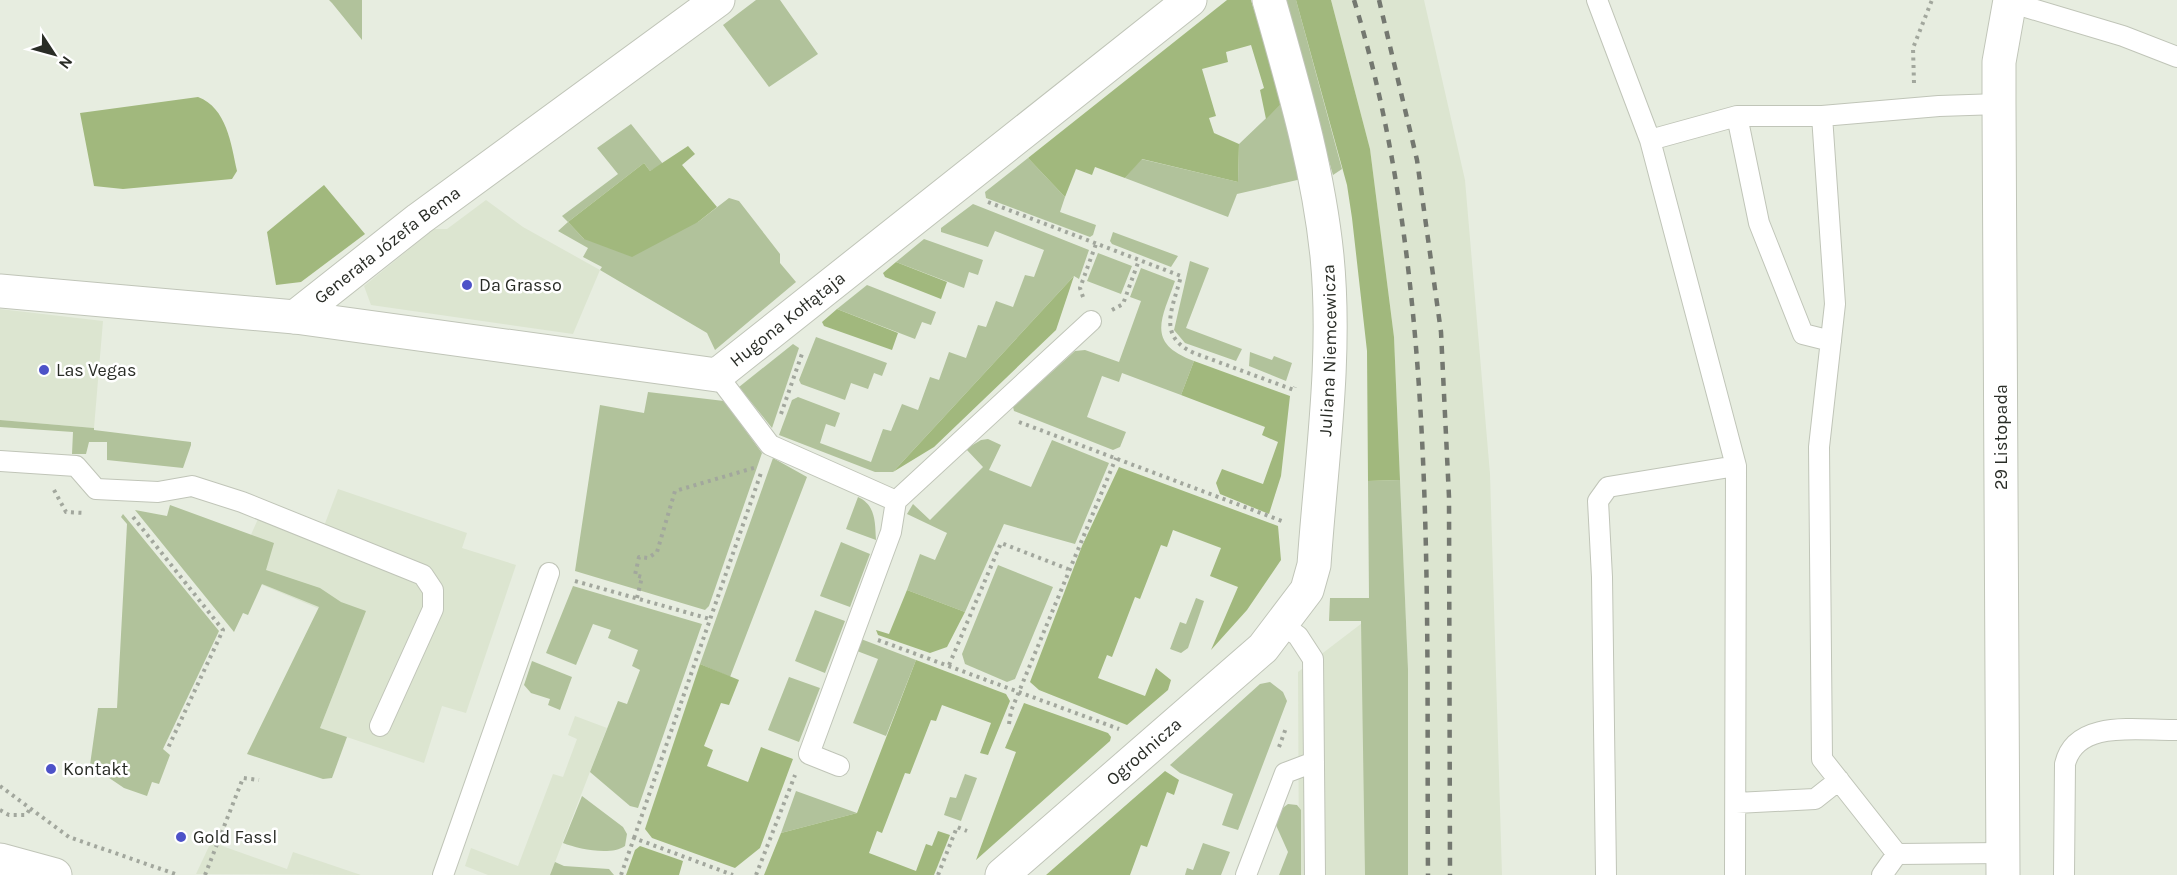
<svg xmlns="http://www.w3.org/2000/svg" width="2177" height="875" font-family="Karla,sans-serif">
<style>
.built{fill:#dce5d0}
.green{fill:#b1c29b}
.forest{fill:#a1b87d}
.lines{fill:none;stroke-linecap:round;stroke-linejoin:round}
.service-casing{stroke:#c0c5b8;stroke-width:22}
.minor-casing{stroke:#c0c5b8;stroke-width:35}
.tertiary-casing{stroke:#c0c5b8;stroke-width:35}
.secondary-casing{stroke:#c0c5b8;stroke-width:35}
.path{stroke:#a2a79d;stroke-width:4;stroke-dasharray:3 4.5;stroke-linecap:butt}
.service{stroke:#fff;stroke-width:20}
.minor{stroke:#fff;stroke-width:33}
.tertiary{stroke:#fff;stroke-width:33}
.secondary{stroke:#fff;stroke-width:33}
.rail{stroke:#747870;stroke-width:4.5;stroke-dasharray:8 8;stroke-linecap:butt}
.poi-dot{fill:#4d52c8;stroke:#fff;stroke-width:2}
.labels{text-anchor:middle;dominant-baseline:central;stroke-width:5;stroke-linejoin:round;paint-order:stroke}
.street-label{font-size:18px;fill:#292c26;stroke:#fff}
.poi-label{font-size:18px;fill:#292c26;stroke:#fff;text-anchor:start}
</style>
<rect width="100%" height="100%" fill="#e7ede0"/>
<path class="built" d="M 1331,0 L 1424,0 L 1465,180 L 1490,474 L 1502,875 L 1408,875 L 1408,669 L 1394,337 L 1370,149 Z
M 486,200 L 523,227 L 600,270 L 573,334 L 371,305 L 364,286 L 434,229 L 447,229 Z
M 0,309 L 103,321 L 94,428 L 0,420 Z
M 338,489 L 467,533 L 462,548 L 516,565 L 466,713 L 442,706 L 424,763 L 320,728 L 360,626 L 234,573 L 262,510 L 321,534 Z
M 1370,617 L 1371,875 L 1299,875 L 1298,672 Z
M 575,716 L 607,728 L 550,875 L 488,875 L 465,866 L 471,848 L 518,866 L 553,774 L 563,777 L 577,739 L 568,735 Z
M 211,842 L 287,869 L 293,852 L 361,875 L 196,874 Z"/>
<path class="green" d="M 329,0 L 362,0 L 362,40 L 332,3 Z
M 756,0 L 780,0 L 818,54 L 769,87 L 723,25 Z
M 1282,0 L 1296,0 L 1342,169 L 1333,175 Z
M 1283,102 L 1306,178 L 1237,194 L 1228,217 L 1125,178 L 1141,159 L 1238,182 L 1239,144 Z
M 631,124 L 663,164 L 650,171 L 644,163 L 568,222 L 584,239 L 698,222 L 729,198 L 739,201 L 780,254 L 780,263 L 796,282 L 715,350 L 707,333 L 600,270 L 602,267 L 583,257 L 588,248 L 558,231 L 568,222 L 562,216 L 618,174 L 597,148 Z
M 1028,158 L 1065,197 L 1060,212 L 1096,225 L 1093,235 L 1090,237 L 986,198 L 985,192 Z
M 973,204 L 1089,250 L 1079,279 L 1074,276 L 893,472 L 875,472 L 779,435 L 792,400 L 798,397 L 840,413 L 835,427 L 826,424 L 820,443 L 871,462 L 883,429 L 891,431 L 902,404 L 918,410 L 930,377 L 939,380 L 949,352 L 966,358 L 978,325 L 986,327 L 996,301 L 1013,307 L 1025,275 L 1034,277 L 1044,250 L 995,231 L 988,247 L 941,232 L 941,228 Z
M 1113,232 L 1178,256 L 1171,267 L 1112,244 L 1110,241 Z
M 924,239 L 983,260 L 978,275 L 969,272 L 964,288 L 896,262 Z
M 1098,253 L 1132,266 L 1121,294 L 1087,281 Z
M 1190,261 L 1209,268 L 1186,328 L 1242,349 L 1236,361 L 1185,343 L 1174,330 Z
M 1141,268 L 1175,281 C 1162,319 1145,343 1194,361 L 1181,395 L 1122,373 L 1119,382 L 1102,376 L 1087,417 L 1126,432 L 1120,447 L 1113,450 L 1014,411 L 1013,407 L 1075,351 L 1085,350 L 1119,362 L 1141,301 L 1130,297 Z
M 867,285 L 936,312 L 931,325 L 922,322 L 915,339 L 837,309 Z
M 816,337 L 887,363 L 882,376 L 874,373 L 868,389 L 851,383 L 845,400 L 801,384 L 799,380 Z
M 793,344 L 799,348 L 772,428 L 739,387 Z
M 1250,352 L 1272,360 L 1274,356 L 1292,363 L 1286,381 L 1249,366 Z
M 648,392 L 724,401 L 762,453 L 709,606 L 705,610 L 575,571 L 600,405 L 644,413 Z
M 0,420 L 94,428 L 94,430 L 191,442 L 191,445 L 183,468 L 107,460 L 107,442 L 89,442 L 86,454 L 72,454 L 73,432 L 0,427 Z
M 988,439 L 1001,445 L 989,470 L 1031,487 L 1052,440 L 1109,463 L 1075,544 L 1004,524 L 965,612 L 907,590 L 920,554 L 935,560 L 947,533 L 907,514 L 913,504 L 930,520 L 983,467 L 966,449 L 981,440 Z
M 773,458 L 807,477 L 730,677 L 700,664 Z
M 1400,480 L 1408,669 L 1408,875 L 1365,875 L 1361,621 L 1329,621 L 1330,598 L 1369,598 L 1368,481 Z
M 858,497 C 876,505 875,523 876,540 L 846,529 Z
M 170,505 L 274,543 L 266,570 L 320,588 L 341,602 L 366,611 L 320,728 L 347,737 L 332,778 L 323,779 L 247,754 L 319,607 L 262,584 L 248,615 L 243,613 L 234,632 L 135,510 L 167,516 Z
M 123,514 L 219,631 L 163,749 L 170,755 L 159,784 L 152,782 L 147,796 L 124,788 L 90,765 L 98,708 L 117,708 L 127,524 L 121,517 Z
M 841,542 L 870,554 L 850,607 L 820,596 Z
M 998,565 L 1053,587 L 1015,679 L 1007,682 L 965,664 L 962,654 Z
M 573,586 L 702,624 L 638,808 L 630,806 L 590,772 L 618,701 L 627,704 L 640,670 L 632,666 L 638,650 L 608,638 L 611,630 L 593,624 L 576,665 L 546,653 Z
M 1196,598 L 1204,601 L 1188,648 L 1181,653 L 1170,649 L 1180,622 L 1186,624 Z
M 815,610 L 845,621 L 825,673 L 795,661 Z
M 861,639 L 916,660 L 886,736 L 853,723 L 878,659 L 857,651 Z
M 532,661 L 572,677 L 560,710 L 548,705 L 550,699 L 531,693 L 524,685 Z
M 789,677 L 820,688 L 799,742 L 768,730 Z
M 1270,682 L 1283,692 L 1287,701 L 1238,830 L 1222,825 L 1233,794 L 1180,773 L 1170,765 L 1260,684 Z
M 965,774 L 977,778 L 961,821 L 944,815 L 950,797 L 956,798 Z
M 796,791 L 857,813 L 781,833 Z
M 582,796 L 623,827 L 627,834 L 625,846 C 611,856 578,849 563,843 Z
M 1288,804 L 1297,805 L 1301,810 L 1301,875 L 1279,875 L 1288,852 L 1275,823 L 1280,810 Z
M 1203,843 L 1230,852 L 1221,875 L 1185,875 L 1187,868 L 1193,870 Z
M 555,862 L 564,866 L 609,869 L 614,875 L 550,875 Z"/>
<path class="forest" d="M 1227,0 L 1251,0 L 1283,102 L 1266,119 L 1260,90 L 1264,88 L 1251,45 L 1226,52 L 1228,62 L 1202,69 L 1216,116 L 1209,118 L 1214,133 L 1239,144 L 1238,182 L 1142,159 L 1125,178 L 1095,167 L 1092,175 L 1076,169 L 1065,197 L 1028,158 Z
M 1296,0 L 1331,0 L 1370,149 L 1394,337 L 1400,480 L 1368,481 L 1367,351 L 1352,218 L 1347,185 Z
M 198,97 C 227,108 231,144 237,171 L 232,179 L 123,189 L 94,186 L 80,113 Z
M 688,146 L 695,154 L 682,165 L 717,207 L 698,222 L 632,257 L 584,239 L 568,222 L 644,163 L 650,171 Z
M 324,185 L 365,234 L 301,282 L 276,285 L 267,232 Z
M 896,262 L 947,282 L 941,299 L 885,277 L 883,273 Z
M 1074,276 L 1056,330 L 934,447 L 893,472 Z
M 837,309 L 898,333 L 892,350 L 824,326 L 822,322 Z
M 1194,361 L 1290,396 L 1281,476 L 1269,514 L 1220,494 L 1216,483 L 1222,469 L 1263,484 L 1278,442 L 1262,435 L 1265,427 L 1181,395 Z
M 1119,467 L 1278,526 L 1281,560 L 1247,610 L 1211,650 L 1238,587 L 1210,576 L 1221,548 L 1173,530 L 1167,547 L 1161,545 L 1140,599 L 1135,597 L 1112,657 L 1107,655 L 1098,678 L 1145,696 L 1156,668 L 1171,680 L 1168,690 L 1127,725 L 1039,690 L 1030,682 L 1082,546 Z
M 907,590 L 965,612 L 947,647 L 930,653 L 878,635 L 876,630 L 889,634 Z
M 916,660 L 998,691 L 1006,694 L 1010,701 L 988,755 L 980,753 L 991,723 L 942,705 L 936,721 L 931,720 L 910,774 L 905,773 L 882,833 L 877,831 L 869,853 L 916,871 L 926,844 L 932,846 L 938,831 L 950,835 L 934,875 L 764,875 L 781,833 L 857,813 Z
M 700,664 L 739,680 L 729,705 L 721,703 L 704,746 L 713,750 L 707,766 L 748,782 L 761,747 L 793,759 L 760,848 L 735,868 L 652,838 L 645,829 Z
M 1024,703 L 1108,733 L 1111,737 L 1110,741 L 976,860 L 1016,752 L 1005,748 Z
M 1165,771 L 1179,780 L 1174,795 L 1167,792 L 1147,847 L 1141,845 L 1130,875 L 1046,875 Z
M 640,846 L 683,861 L 679,875 L 626,875 L 635,850 Z"/>
<g class="lines">
<defs>
<path id="service" d="M 1597,0 L 1650,140
M 2009,2 L 2123,36 L 2177,57
M 1999,104 L 1939,106 L 1822,116 L 1835,304 L 1819,447 L 1822,759 L 1897,854 L 2003,853
M 1737,116 L 1759,223 L 1803,334 L 1831,341
M 717,375 L 770,445 L 896,501 L 891,532 L 809,754 L 839,766
M 0,461 L 76,466 L 96,489 L 158,492 L 192,486 L 242,502 L 423,575 L 433,590 L 433,609 L 380,726
M 1736,466 L 1650,140 L 1737,116 L 1822,116
M 896,501 L 1091,321
M 1283,625 L 1298,636 L 1313,659 L 1315,875
M 1736,803 L 1815,799 L 1839,780
M 443,875 L 549,573
M 1246,875 L 1285,773 L 1314,762
M 1606,875 L 1602,577 L 1598,501 L 1608,487 L 1736,466 L 1735,875
M 1882,875 L 1897,854
M 2064,875 L 2065,764 C 2076,718 2140,731 2177,730"/>
<g id="minor">
<path id="s1" d="M 0,291 L 295,317 L 717,375 L 1190,0"/>
<path id="s2" d="M 295,317 L 419,219 L 718,0"/>
<path id="s3" d="M 1002,875 L 1263,648 L 1307,590 L 1314,565 C 1321,463 1337,358 1327,256 C 1318,168 1293,85 1269,0"/>
</g>
<path id="tertiary" d="M 2003,875 L 1999,104 L 1999,62 L 2010,0"/>
<path id="secondary" d="M 0,860 L 55,875"/>
</defs>
<use href="#service" class="service-casing"/>
<use href="#minor" class="minor-casing"/>
<use href="#tertiary" class="tertiary-casing"/>
<use href="#secondary" class="secondary-casing"/>
<path class="path" d="M 1914,83 L 1913,48 L 1932,0
M 988,202 L 1181,276 C 1173,308 1156,336 1194,353 L 1294,390 L 1295,387
M 1083,297 L 1080,288 L 1096,244
M 1112,310 L 1123,304 L 1139,260
M 781,414 L 803,351
M 1019,422 L 1282,521
M 54,490 L 66,512 L 85,513
M 133,517 L 223,630 L 168,748
M 575,581 L 710,619
M 637,598 L 642,577 L 635,575 L 639,557 L 648,558 L 657,552 L 675,491 L 757,467
M 878,640 L 1119,729
M 949,665 L 1001,543 L 1068,569
M 1009,724 L 1011,711 L 1116,458
M 1279,747 L 1286,728
M 0,786 L 69,837 L 178,875
M 0,810 L 9,815 L 26,815 L 30,809
M 634,838 L 762,470
M 205,875 L 243,778 L 259,780
M 621,875 L 634,838 L 733,875
M 756,875 L 795,775
M 938,875 L 957,827 L 967,831"/>
<use href="#service" class="service"/>
<use href="#minor" class="minor"/>
<use href="#tertiary" class="tertiary"/>
<use href="#secondary" class="secondary"/>
<path class="rail" d="M 1354,0 C 1438,274 1426,591 1428,875
M 1379,0 L 1417,160 L 1441,332 L 1449,497 L 1450,875"/>
</g>
<g class="poi-dot">
<circle cx="467" cy="285" r="6"/>
<circle cx="44" cy="370" r="6"/>
<circle cx="51" cy="769" r="6"/>
<circle cx="181" cy="837" r="6"/>
</g>
<g class="labels">
<g class="street-label">
<text stroke="none"><textPath href="#s2" startOffset="117">Generała Józefa Bema</textPath></text>
<text stroke="none"><textPath href="#s1" startOffset="812">Hugona Kołłątaja</textPath></text>
<text stroke="none"><textPath href="#s3" startOffset="660">Juliana Niemcewicza</textPath></text>
<text transform="translate(2001 437) rotate(-90)">29 Listopada</text>
<text stroke="none"><textPath href="#s3" startOffset="188">Ogrodnicza</textPath></text>
</g>
<g class="poi-label">
<text x="479" y="285">Da Grasso</text>
<text x="56" y="370">Las Vegas</text>
<text x="63" y="769">Kontakt</text>
<text x="193" y="837">Gold Fassl</text>
</g>
</g>
<g transform="translate(54 54) rotate(126)" stroke="#ffffff" stroke-width="4.5" paint-order="stroke">
<path d="M0-4.5L10 22L0 15L-10 22Z" fill="#292c26"/>
<text y="-9" font-size="16" font-weight="bold" text-anchor="middle" fill="#292c26">N</text>
</g>
</svg>
